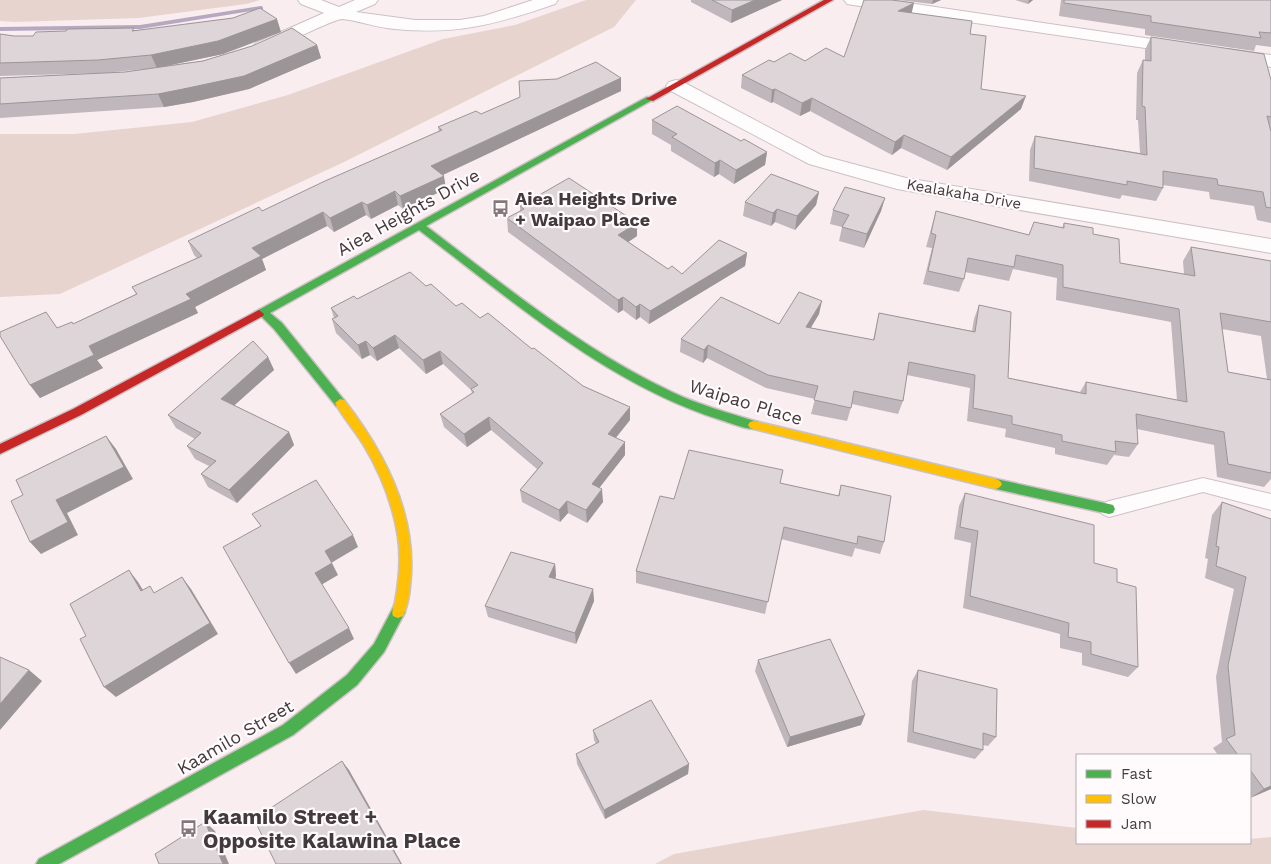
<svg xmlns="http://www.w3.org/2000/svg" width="1271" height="864" font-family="'Work Sans',sans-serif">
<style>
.green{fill:#e8d4ce}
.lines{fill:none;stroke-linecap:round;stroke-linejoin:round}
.stream{fill:#b5a8bf;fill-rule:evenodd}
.lane-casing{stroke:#cbc2c4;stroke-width:2}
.street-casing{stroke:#cbc2c4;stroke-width:2}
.fast-casing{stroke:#cbc2c4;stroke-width:3}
.slow-casing{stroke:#cbc2c4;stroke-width:3}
.jam-casing{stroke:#cbc2c4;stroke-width:3}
.lane{fill:#fefcfd;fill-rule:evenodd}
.street{fill:#fefcfd;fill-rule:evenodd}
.fast{fill:#4caf50;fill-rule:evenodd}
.slow{fill:#ffc107;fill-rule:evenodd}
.jam{fill:#c62828;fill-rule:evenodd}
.wall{fill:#bfb7bb;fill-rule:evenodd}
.shaded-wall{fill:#9b9598}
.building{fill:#ded5d9;stroke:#9b9598}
.labels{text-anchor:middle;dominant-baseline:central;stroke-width:4.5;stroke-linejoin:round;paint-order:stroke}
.far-street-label{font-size:15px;fill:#433a3d;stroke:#fffafc}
.poi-label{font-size:18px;font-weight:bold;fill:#433a3d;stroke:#fffafc;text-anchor:start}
.street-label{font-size:18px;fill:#433a3d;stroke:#fffafc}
.near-poi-label{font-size:21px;font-weight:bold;fill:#433a3d;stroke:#fffafc;text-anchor:start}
</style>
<rect width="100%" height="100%" fill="#f9edf0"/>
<path class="green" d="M 0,0 L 260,0 L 246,4 L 139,18 L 15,22 L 0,21 Z
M 586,0 L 636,0 L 614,27 L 344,162 L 60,294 L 0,297 L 0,134 L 74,134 L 192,122 L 288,95 L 443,39 L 515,25 Z
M 923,810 L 1077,828 L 1077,843 L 1250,843 L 1250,839 L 1271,837 L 1271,864 L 655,864 L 674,854 Z"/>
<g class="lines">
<path class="stream" d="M 261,6 L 263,7 L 263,9 L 140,29 L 0,31 L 0,27 L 140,25 Z"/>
<defs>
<path id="lane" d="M 1203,478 L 1271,494 L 1271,510 L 1203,492 L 1109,517 L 1102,514 L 1100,509 L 1102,504 L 1109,501 Z"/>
<path id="street" d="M 298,0 L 321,0 L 339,7 L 355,0 L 378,0 L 375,4 L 356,12 L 415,20 L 460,20 L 484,16 L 533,0 L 558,0 L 555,4 C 497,24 457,35 395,29 C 378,28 356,20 342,19 C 334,19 280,46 268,51 L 262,52 L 256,51 L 253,47 L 256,43 L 324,13 L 301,4 Z
M 844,0 L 888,0 L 1186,44 L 1192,45 L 1195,49 L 1192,53 L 1186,54 L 853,5 L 847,4 Z
M 1228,49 L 1271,55 L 1271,67 L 1221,59 L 1219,55 L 1221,51 Z
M 676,80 L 683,82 L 823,156 L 906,178 L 1271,239 L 1271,253 L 897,189 L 809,164 L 669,90 L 666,86 L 669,82 Z"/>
<path id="fast" d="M 647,97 L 654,99 L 426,226 C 504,285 582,350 672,392 C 699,405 729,413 758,422 L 760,425 L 758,428 C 748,431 731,423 721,420 C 607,384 513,301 419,230 L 270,313 L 282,323 L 344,400 L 345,403 L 344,406 L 336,406 L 274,329 L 262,317 L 255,316 L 254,314 L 255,312 Z
M 996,479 L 1109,504 L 1113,505 L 1115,509 L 1113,513 L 1109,514 L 996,489 L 992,487 L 990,484 L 992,481 Z
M 398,606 L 403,608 L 405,612 L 384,652 L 357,685 L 293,735 L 59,864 L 36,864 L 39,859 L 283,725 L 347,675 L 374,644 L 393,608 Z"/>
<path id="slow" d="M 340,399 L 344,400 C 383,450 415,510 411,575 C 410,589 409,603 403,616 L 398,618 L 393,616 C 391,611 394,607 395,602 C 399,581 401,558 398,537 C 393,505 380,472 363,444 C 354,430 343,417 335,403 Z
M 754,421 L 996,479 L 1000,481 L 1002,484 L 1000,487 L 996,489 L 754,429 L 750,428 L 748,425 L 750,422 Z"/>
<path id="jam" d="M 824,0 L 833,0 L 653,101 L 646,99 Z
M 259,310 L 264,314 L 263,316 L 81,415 L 0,454 L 0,444 L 73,409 Z"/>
</defs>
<use href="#lane" class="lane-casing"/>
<use href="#street" class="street-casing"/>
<use href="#fast" class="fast-casing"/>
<use href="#slow" class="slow-casing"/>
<use href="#jam" class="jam-casing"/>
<use href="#lane" class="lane"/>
<use href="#street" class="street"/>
<use href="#fast" class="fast"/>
<use href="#slow" class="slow"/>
<use href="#jam" class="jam"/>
</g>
<path class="wall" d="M 691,0 L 782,0 L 731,23 L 691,2 Z
M 898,0 L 941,0 L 932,4 Z
M 1015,0 L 1033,0 L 1028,4 Z
M 1061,0 L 1271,0 L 1271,47 L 1256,45 L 1254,51 L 1145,35 L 1145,29 L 1059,16 Z
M 912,13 L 970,34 L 981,89 L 1021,109 L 947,170 L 901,148 L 892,155 L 810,111 L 800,116 L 773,102 L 771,103 L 741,88 L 742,75 L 774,62 L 805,61 L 844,57 Z
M 135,30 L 281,32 L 223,54 L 165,66 L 317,45 L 321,58 L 249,89 L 193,102 L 164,107 L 0,118 L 0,78 L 125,72 L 144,69 L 105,73 L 0,76 L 0,34 L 14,36 L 33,36 Z
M 1151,37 L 1271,80 L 1271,223 L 1257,220 L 1254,206 L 1210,199 L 1209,192 L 1163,185 L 1163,188 L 1156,201 L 1122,195 L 1120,199 L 1029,181 L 1030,150 L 1035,136 L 1140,153 L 1138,120 L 1136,120 L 1137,73 L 1143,60 L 1145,60 L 1145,50 Z
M 621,78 L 621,91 L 443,175 L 446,189 L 403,209 L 398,205 L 371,219 L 366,215 L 334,232 L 327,226 L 262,259 L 266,270 L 195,307 L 198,313 L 97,360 L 103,368 L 40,398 L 30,385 L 57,328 L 73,324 L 136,294 L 132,287 L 197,258 L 194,255 L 188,241 L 262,211 L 439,132 L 438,127 L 481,114 Z
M 652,120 L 741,141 L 767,152 L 765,165 L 734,184 L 719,174 L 714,177 L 671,151 L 671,145 L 652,134 Z
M 819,192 L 816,205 L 795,230 L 775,222 L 771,226 L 743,216 L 745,202 Z
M 885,198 L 881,211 L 864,248 L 839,241 L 842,227 L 830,224 L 833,210 Z
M 520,206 L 637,236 L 628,242 L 668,269 L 682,274 L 747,253 L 745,266 L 649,324 L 640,317 L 636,320 L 623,310 L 618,313 L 508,232 L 507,218 L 520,211 Z
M 936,211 L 1029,235 L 1034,222 L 1062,228 L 1064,223 L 1093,234 L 1120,263 L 1184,274 L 1183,261 L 1191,247 L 1271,261 L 1271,479 L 1264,487 L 1217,477 L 1214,445 L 1137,429 L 1138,444 L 1129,457 L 1114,455 L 1107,465 L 1055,454 L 1055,448 L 1005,437 L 1006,429 L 967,421 L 970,388 L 907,375 L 903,401 L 898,414 L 852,404 L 847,421 L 811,414 L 815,399 L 766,388 L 707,358 L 703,363 L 680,352 L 681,339 L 779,324 L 819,314 L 811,328 L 873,340 L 879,313 L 972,331 L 974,319 L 979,305 L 1008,378 L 1080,392 L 1086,382 L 1177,400 L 1171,322 L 1056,300 L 1057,278 L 1013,269 L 1009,281 L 965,272 L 964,279 L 959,292 L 923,284 L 932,248 L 926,247 ZM 1222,329 L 1261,336 L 1267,379 L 1228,372 Z
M 426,286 L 456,306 L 480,318 L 532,349 L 630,420 L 616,438 L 625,455 L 599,488 L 603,502 L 587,523 L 568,513 L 560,522 L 522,502 L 520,490 L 537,469 L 491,430 L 467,447 L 444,427 L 440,414 L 472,393 L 471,390 L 443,364 L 426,374 L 399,348 L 377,361 L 370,355 L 362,359 L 336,333 L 332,319 L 334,318 L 331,308 L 357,299 Z
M 268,357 L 274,370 L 234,405 L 289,432 L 294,445 L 237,503 L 208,487 L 201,474 L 209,466 L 195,459 L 187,446 L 195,439 L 176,428 L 168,415 Z
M 780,483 L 838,496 L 841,485 L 884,542 L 880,554 L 855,548 L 852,557 L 781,539 L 765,614 L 636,583 L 636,571 L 674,499 Z
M 965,493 L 1094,563 L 1117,582 L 1138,667 L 1128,677 L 1082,665 L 1082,653 L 1060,648 L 1060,634 L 963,608 L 971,543 L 954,539 L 959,506 Z
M 1222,502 L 1271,519 L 1271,789 L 1250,798 L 1250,755 L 1218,755 L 1213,748 L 1222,742 L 1216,677 L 1234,589 L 1205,578 L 1208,559 L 1205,558 L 1212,515 Z
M 555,564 L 556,576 L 555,579 L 593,589 L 594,601 L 576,644 L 488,617 L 485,606 Z
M 758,660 L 861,725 L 787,747 L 755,671 Z
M 918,670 L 996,737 L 988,746 L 983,745 L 983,750 L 975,759 L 907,742 L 912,681 Z
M 593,730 L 689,764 L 688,774 L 605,819 L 577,764 L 576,754 L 596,744 L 594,740 Z"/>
<path class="shaded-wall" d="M 755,0 L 782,0 L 731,23 L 732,10 Z
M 933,0 L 941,0 L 932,4 Z
M 1029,0 L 1033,0 L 1028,4 Z
M 914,3 L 911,16 L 898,11 Z
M 277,19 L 281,32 L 223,54 L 157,68 L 151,55 Z
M 317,45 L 321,58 L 249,89 L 193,102 L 164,107 L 158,94 Z
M 621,78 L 621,91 L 434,179 L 431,166 Z
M 775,89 L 773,102 L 771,103 L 772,90 Z
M 1026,96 L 1021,109 L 947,170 L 951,157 Z
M 812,98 L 810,111 L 800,116 L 802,103 Z
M 904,135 L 901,148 L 892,155 L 895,142 Z
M 767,152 L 765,165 L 734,184 L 736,170 Z
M 720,160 L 719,174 L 714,177 L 715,163 Z
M 444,176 L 446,189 L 403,209 L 400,196 Z
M 395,191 L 398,205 L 371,219 L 367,205 Z
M 819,192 L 816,205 L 795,230 L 797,216 Z
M 885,198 L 881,211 L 864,248 L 867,234 Z
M 362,202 L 366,215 L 334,232 L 330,218 Z
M 777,209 L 775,222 L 771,226 L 773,213 Z
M 323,212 L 327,226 L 262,259 L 266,270 L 195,307 L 198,313 L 97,360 L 103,368 L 40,398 L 30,385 L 89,346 L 186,294 L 252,248 Z
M 637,223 L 637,236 L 618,249 L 618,235 Z
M 747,253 L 745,266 L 649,324 L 650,311 Z
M 623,297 L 623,310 L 618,313 L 618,300 Z
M 822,301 L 819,314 L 803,340 L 806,327 Z
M 640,304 L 640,317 L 636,320 L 636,307 Z
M 395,335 L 399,348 L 377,361 L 373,348 Z
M 366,341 L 370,355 L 362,359 L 358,345 Z
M 708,345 L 707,358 L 703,363 L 704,350 Z
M 440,351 L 443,364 L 426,374 L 423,360 Z
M 268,357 L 274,370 L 227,412 L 221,399 Z
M 630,407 L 630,420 L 608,447 L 608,434 Z
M 489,417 L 491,430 L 467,447 L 464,434 Z
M 289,432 L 294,445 L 237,503 L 229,490 Z
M 106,436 L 116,449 L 133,479 L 67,513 L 78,535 L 41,554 L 30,542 L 56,500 Z
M 625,442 L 625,455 L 593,496 L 592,484 Z
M 602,489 L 603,502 L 587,523 L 586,510 Z
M 567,501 L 568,513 L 560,522 L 559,510 Z
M 353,535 L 358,547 L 331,563 L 325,551 Z
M 332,563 L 338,575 L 321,585 L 315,573 Z
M 555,564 L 556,576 L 551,589 L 549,577 Z
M 129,570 L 138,582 L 151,603 L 141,591 Z
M 182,577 L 191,589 L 218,634 L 116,697 L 104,687 Z
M 593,589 L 594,601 L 576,644 L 575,633 Z
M 349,628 L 354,639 L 296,674 L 289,663 Z
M 29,670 L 42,681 L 0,730 L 0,704 Z
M 865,715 L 861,725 L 787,747 L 790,737 Z
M 342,761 L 349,770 L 402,864 L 401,864 Z
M 689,764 L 688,774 L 605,819 L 604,810 Z
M 1271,786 L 1271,789 L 1250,798 L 1264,789 Z
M 205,822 L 215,831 L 229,864 L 223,864 Z"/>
<path class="building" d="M 712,0 L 755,0 L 732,10 Z
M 864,0 L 892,0 L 914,3 L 898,11 L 972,21 L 970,34 L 986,36 L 981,89 L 1026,96 L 951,157 L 904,135 L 895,142 L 812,98 L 802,103 L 775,89 L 772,90 L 742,75 L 769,60 L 774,62 L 790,53 L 805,61 L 826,48 L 844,57 Z
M 1064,0 L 1271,0 L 1271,33 L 1259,32 L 1261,38 L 1151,22 L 1151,16 L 1064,3 Z
M 260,8 L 277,19 L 218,41 L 151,55 L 98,60 L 0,63 L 0,34 L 14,36 L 33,36 L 36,32 L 66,31 L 68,29 L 134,28 L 132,31 L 233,18 Z
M 292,28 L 317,45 L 244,76 L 188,88 L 158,94 L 0,104 L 0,78 L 125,72 L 203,61 L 252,46 Z
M 1151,37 L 1264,54 L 1271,80 L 1271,117 L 1267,116 L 1271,132 L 1271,208 L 1266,207 L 1263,192 L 1218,185 L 1217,179 L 1163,171 L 1163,188 L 1127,181 L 1127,185 L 1034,168 L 1035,136 L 1147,155 L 1145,107 L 1142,106 L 1143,60 L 1151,61 Z
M 596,62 L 621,78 L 431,166 L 444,176 L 400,196 L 395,191 L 367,205 L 362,202 L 330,218 L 323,212 L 252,248 L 261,256 L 186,294 L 191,299 L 89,346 L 94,355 L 30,385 L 0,336 L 0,332 L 46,312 L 57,328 L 72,322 L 73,324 L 137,294 L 132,287 L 202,256 L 188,241 L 259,207 L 262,211 L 325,181 L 442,130 L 438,127 L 476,111 L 481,114 L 520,97 L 519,81 L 557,79 Z
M 677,106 L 741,141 L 744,139 L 767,152 L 736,170 L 720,160 L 715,163 L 672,137 L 677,134 L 652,120 Z
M 771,174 L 819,192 L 797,216 L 777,209 L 773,213 L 745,202 Z
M 569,178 L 637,223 L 618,235 L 668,269 L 672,266 L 682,274 L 719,240 L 747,253 L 650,311 L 640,304 L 636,307 L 623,297 L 618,300 L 507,218 L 524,209 L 520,206 Z
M 845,187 L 885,198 L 867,234 L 842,227 L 849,215 L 833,210 Z
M 936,211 L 1029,235 L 1034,222 L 1064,228 L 1064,223 L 1093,228 L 1093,234 L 1119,239 L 1120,263 L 1195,276 L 1191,247 L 1271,261 L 1271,322 L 1220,313 L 1228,372 L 1271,380 L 1271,473 L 1228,464 L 1224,432 L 1136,414 L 1138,444 L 1115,441 L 1116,452 L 1062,441 L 1062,435 L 1012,424 L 1012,416 L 973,408 L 975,375 L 909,362 L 903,401 L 854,391 L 851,408 L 814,400 L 818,386 L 768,375 L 708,345 L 704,350 L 681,339 L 721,297 L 779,324 L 799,292 L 822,301 L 806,327 L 874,340 L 879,313 L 975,332 L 979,305 L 1011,312 L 1008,378 L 1086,394 L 1086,382 L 1187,402 L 1179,309 L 1063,287 L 1063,265 L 1016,255 L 1014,267 L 968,258 L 964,279 L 928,271 L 936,235 L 931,233 Z
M 410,272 L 426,286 L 431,284 L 456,306 L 462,303 L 480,318 L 488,313 L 532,349 L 534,348 L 583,386 L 630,407 L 608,434 L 625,442 L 592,484 L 602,489 L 586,510 L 567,501 L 559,510 L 520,490 L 543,463 L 489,417 L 464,434 L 440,414 L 474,392 L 471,389 L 478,385 L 440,351 L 423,360 L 395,335 L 373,348 L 366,341 L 358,345 L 332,319 L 338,316 L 331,308 L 354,296 L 357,299 Z
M 253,341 L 268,357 L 221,399 L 289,432 L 229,490 L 201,474 L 216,461 L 187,446 L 201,433 L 168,415 Z
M 106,436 L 124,467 L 56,500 L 68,522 L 30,542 L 11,501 L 23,495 L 16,480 Z
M 689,450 L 783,470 L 780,483 L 839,496 L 841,485 L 891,496 L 884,542 L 858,536 L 857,544 L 784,527 L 768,602 L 636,571 L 660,496 L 674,499 Z
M 316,480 L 353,535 L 325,551 L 332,563 L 315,573 L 349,628 L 289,663 L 223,547 L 261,526 L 252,514 Z
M 965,493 L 1094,525 L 1094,563 L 1117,569 L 1117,582 L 1136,587 L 1138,667 L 1091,654 L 1091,642 L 1068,637 L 1069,623 L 970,596 L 978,531 L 960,527 Z
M 1222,502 L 1271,519 L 1271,786 L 1264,789 L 1250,770 L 1250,755 L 1238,755 L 1226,739 L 1235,735 L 1228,666 L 1246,577 L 1216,566 L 1219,547 L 1216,546 Z
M 511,552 L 555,564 L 549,577 L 593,589 L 575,633 L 485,606 Z
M 129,570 L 141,591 L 150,586 L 154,593 L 182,577 L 210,623 L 104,687 L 80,639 L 86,636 L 70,604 Z
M 830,639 L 865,715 L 790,737 L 758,660 Z
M 0,657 L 29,670 L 0,704 Z
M 918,670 L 997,689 L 996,737 L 983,733 L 983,750 L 913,732 Z
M 651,700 L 689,764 L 604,810 L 576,754 L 599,742 L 593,730 Z
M 342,761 L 401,864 L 276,864 L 254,819 Z
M 205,822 L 223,864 L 159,864 L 155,854 Z"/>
<defs>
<symbol id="bus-bare" viewBox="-9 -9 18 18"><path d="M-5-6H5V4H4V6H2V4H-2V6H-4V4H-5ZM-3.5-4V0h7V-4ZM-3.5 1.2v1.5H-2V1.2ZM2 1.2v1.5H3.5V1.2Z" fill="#83797c" stroke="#fffafc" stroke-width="2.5" paint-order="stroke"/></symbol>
</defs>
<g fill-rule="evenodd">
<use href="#bus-bare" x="488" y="196" width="25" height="25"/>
<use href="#bus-bare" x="176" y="816" width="25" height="25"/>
</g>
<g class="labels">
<g class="far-street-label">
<text transform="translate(964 194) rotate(10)">Kealakaha Drive</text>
</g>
<g class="poi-label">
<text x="515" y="198">Aiea Heights Drive<tspan x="515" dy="21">+ Waipao Place</tspan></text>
</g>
<g class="street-label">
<text transform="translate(408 212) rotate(-29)">Aiea Heights Drive</text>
<text transform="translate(746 402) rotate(17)">Waipao Place</text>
<text transform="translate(235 737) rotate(-30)">Kaamilo Street</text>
</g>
<g class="near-poi-label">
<text x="203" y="816">Kaamilo Street +<tspan x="203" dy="24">Opposite Kalawina Place</tspan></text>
</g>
</g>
<rect x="1076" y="754" width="175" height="90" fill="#fffafc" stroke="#b4adb0"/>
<rect x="1086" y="770" width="25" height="8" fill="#4caf50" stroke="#b4adb0"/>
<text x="1121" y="779" font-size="15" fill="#433a3d">Fast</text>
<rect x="1086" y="795" width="25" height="8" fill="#ffc107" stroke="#b4adb0"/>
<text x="1121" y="804" font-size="15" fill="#433a3d">Slow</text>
<rect x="1086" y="820" width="25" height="8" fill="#c62828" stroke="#b4adb0"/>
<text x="1121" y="829" font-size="15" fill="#433a3d">Jam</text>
</svg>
